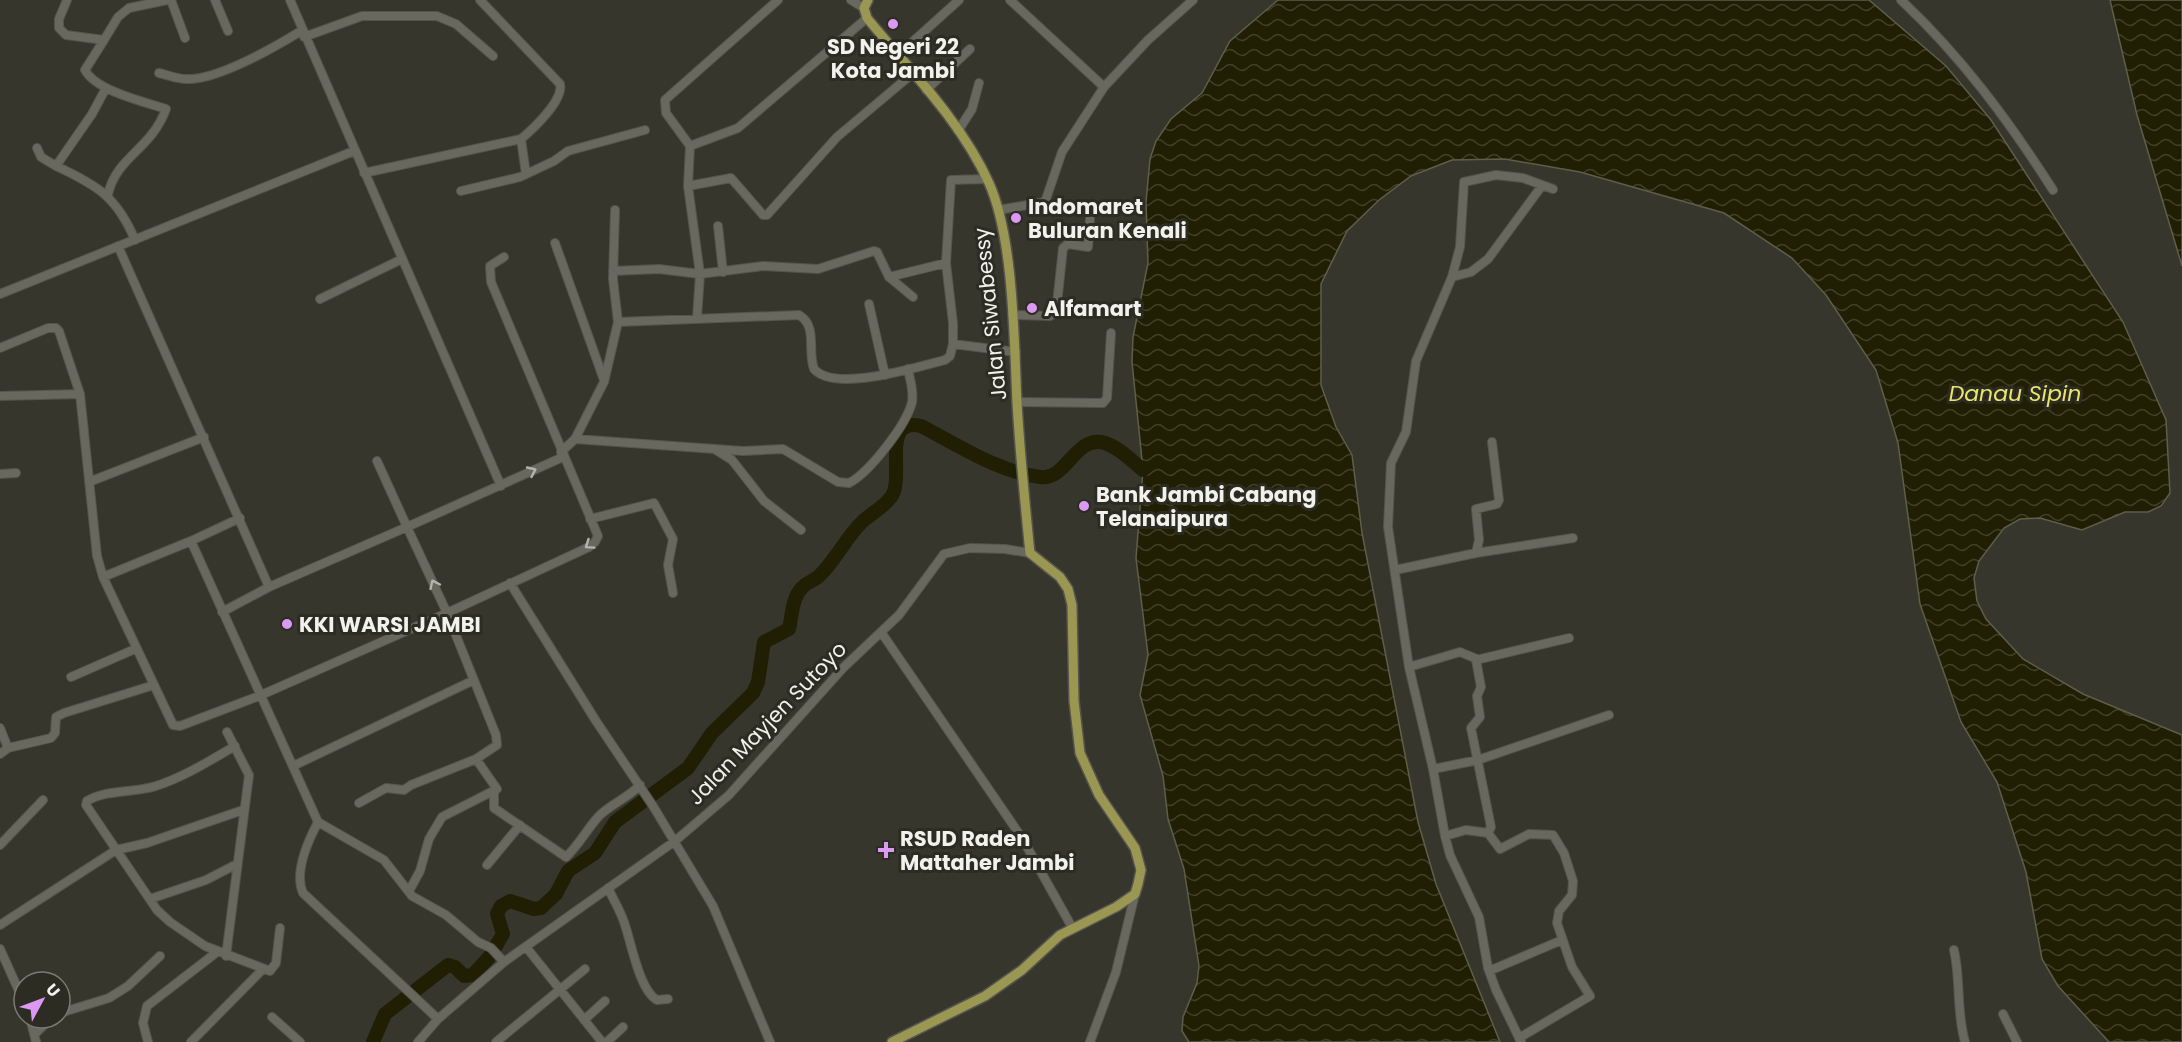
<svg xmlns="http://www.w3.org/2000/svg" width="2182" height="1042" font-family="Poppins,sans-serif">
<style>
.water{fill:url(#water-waves);stroke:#5f5e49;stroke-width:1.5}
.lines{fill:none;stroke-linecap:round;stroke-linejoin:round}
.river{stroke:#201f03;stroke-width:14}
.minor-casing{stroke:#54544d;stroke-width:10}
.major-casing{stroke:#54544d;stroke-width:12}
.minor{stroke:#68685e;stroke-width:8}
.major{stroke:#999751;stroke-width:9}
.oneway{stroke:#b4b4ad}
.poi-dot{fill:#dc99f4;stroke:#2c2c23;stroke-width:2}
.labels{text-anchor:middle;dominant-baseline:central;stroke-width:6;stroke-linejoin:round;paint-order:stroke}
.poi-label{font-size:21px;font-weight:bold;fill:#f2f2ed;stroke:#2c2c23;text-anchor:start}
.street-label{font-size:21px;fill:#f2f2ed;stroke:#2c2c23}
.water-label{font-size:22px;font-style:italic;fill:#eae66c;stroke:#2c2c23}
</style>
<defs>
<pattern id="water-waves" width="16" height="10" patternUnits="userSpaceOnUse" patternTransform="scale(1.5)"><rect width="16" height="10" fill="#201f03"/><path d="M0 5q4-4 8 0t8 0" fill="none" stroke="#414028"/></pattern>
</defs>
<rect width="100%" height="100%" fill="#36362d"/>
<path class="water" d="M 1278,0 L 1869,0 L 1946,66 L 1991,120 L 2123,322 L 2166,420 L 2170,493 L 2161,506 L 2148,512 L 2125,512 L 2082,530 L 2040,518 L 2020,519 L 2004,528 L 1979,561 L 1974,578 L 1977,601 L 1986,619 L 2023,659 L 2083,694 L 2182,735 L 2182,1042 L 2109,1042 L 2058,986 L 2042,959 L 2026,872 L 1997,782 L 1961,722 L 1920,604 L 1898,443 L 1876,370 L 1826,295 L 1792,258 L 1724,213 L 1580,172 L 1505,159 L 1452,160 L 1411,176 L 1379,200 L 1347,231 L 1321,284 L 1321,385 L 1336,427 L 1352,455 L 1362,533 L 1418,822 L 1436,884 L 1500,1042 L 1189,1042 L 1182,1031 L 1183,1017 L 1197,983 L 1199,966 L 1184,869 L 1168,819 L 1163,776 L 1140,695 L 1148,655 L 1136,558 L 1143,470 L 1132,362 L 1133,337 L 1148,263 L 1146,202 L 1150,159 L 1156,141 L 1171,119 L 1202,93 L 1230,41 Z
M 2110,0 L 2182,0 L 2182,266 L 2137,115 Z"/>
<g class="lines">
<path class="river" d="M 373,1042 L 385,1014 L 448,965 L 455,967 L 464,976 L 473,975 L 490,956 L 503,934 L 497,914 L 501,906 L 510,901 L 534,909 L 541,908 L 556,894 L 568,871 L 595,853 L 615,822 L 688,768 L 712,733 L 753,693 L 758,682 L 764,642 L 789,629 C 792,616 792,599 801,589 C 805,583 814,581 819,576 C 836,560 846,537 863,521 C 872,513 884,507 891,497 C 906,478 879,417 921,426 C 958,445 998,472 1040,477 C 1067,481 1075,434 1105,443 C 1120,448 1132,461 1143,470"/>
<defs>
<path id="minor" d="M 67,0 L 59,19 L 59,28 L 66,35 L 104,40 L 118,17 L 129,8 L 167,0
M 171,0 L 185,38
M 215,0 L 228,31
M 290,0 L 501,486
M 480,0 L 560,84 C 564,100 533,129 521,139 L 526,174
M 851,0 L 864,8
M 1010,0 L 1104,87
M 1901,0 C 1961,56 2009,121 2053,190
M 304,37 L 362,16 L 437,16 L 456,24 L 493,56
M 104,40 L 85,70 C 96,91 145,102 166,109 C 151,150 117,156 108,194
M 898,55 L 959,0
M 159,73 C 168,75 177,79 186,79 C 216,81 275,47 301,31
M 106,88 L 92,114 L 56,166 C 97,185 117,197 135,240
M 926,90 L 970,49
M 958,131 L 972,109 L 979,83
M 690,146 L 666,113 L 665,100 L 778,0
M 37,148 L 41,157 L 56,166
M 364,173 L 521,139
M 688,186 L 731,178 L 763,215 L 767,215 L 837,137 L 912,74
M 461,191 L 520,177 L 554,161 L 568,151 L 645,130
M 615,210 L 613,279 L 618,322
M 998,210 L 1045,202 L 1062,152 L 1104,87 L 1148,40 L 1193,0
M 718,226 L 723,272
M 555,243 L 604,380
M 118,246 L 269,587 L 407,527 L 377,461
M 504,257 L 490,266 L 491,282 L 598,536 L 595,542 L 589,547 L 447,613 L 407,527 L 563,457
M 613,271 L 659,269 L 700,274 L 763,266 L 818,269 L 874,251 L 877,252 L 889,277 L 913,297
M 889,277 L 946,263
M 1452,277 L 1471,272 L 1488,259 L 1541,187
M 0,294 L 354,151
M 320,299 L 402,259
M 869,304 L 885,375
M 1012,315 L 1050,316 L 1056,313 L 1063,248 L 1068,244 L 1088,247 L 1090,219
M 697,318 L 700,274 L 688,186 L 690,146 L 738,128 L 867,18
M 953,344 L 953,323 L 946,263 L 951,180 L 987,179
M 0,348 L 48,328 L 56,328 L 59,331 L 80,394 L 97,556 L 103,577 L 173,725 L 180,726 L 259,696 L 447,613 L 496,735 L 497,745 L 476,759 L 411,785 L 404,790 L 386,788 L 359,803
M 0,396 L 80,394
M 1017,402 L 1103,403 L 1107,398 L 1111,333
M 575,439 L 743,451 L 783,449 L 838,482 L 849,483 C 869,473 907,424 912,402 C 914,391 910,380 908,369
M 716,450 L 732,460 L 764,501 L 801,530
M 561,452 L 575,439 L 604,382 L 618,322 L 799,315 C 818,326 807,351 814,369 C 835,393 917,367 945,360 L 950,356 L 953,344 L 1016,352
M 0,474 L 16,473
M 89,482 L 204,437
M 590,519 L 654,503 L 673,539 L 668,565 L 673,593
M 191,541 L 318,822 L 384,860 L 412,896 L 446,915 L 478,942 L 491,948 L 504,962
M 1476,553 L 1479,540 L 1476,509 L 1497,504 L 1499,500 L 1492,442
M 1395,570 L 1476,553 L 1573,538
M 103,577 L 191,541 L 240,518
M 510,583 L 596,721 L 653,806 L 713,906 L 770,1042
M 222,612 L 269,587
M 881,632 L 1022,838 L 1073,929
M 1409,667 L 1460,652 L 1477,659
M 71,677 L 135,649
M 0,728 L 8,748
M 235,746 C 209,761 184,777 156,786 C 135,793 106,789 87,801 L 86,805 L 157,910 L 170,922 L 205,946 L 270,971 L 276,963 L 280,928
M 0,754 L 8,748 L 51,738 L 55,733 L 56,717 L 64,713 L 154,685
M 293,766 L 472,681
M 1433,769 L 1478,760 L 1609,715
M 494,793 L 494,808 L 566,857 C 579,845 587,829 599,816 C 611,804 628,798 640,785
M 318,822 C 308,841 294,873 303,893 L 438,1019
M 1488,833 L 1500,849 L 1529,834 L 1553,835 L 1564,853 L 1573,881 L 1572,895 L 1559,911 L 1557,923 L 1572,967 L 1590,996 L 1519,1038
M 1445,836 L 1466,830 L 1488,833 L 1491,827 L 1471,728 L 1480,717 L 1477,696 L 1481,687 L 1476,660 L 1569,638
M 0,845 L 43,800
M 487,865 L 520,825
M 608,888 C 613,899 620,910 624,922 C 631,941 639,990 657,1000 L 668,999
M 409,891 L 420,871 L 429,839 L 442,817 L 497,789 L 476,759
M 150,899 L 206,880 L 237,864
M 0,925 L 116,850 L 147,843 L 243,810
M 526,947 L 602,1042
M 0,949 L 24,1002
M 1954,950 C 1961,981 1956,1011 1965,1042
M 226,956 L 249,775 L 227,732
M 1489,971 L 1562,940
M 60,1013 L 109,998 L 128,986 L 160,956
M 2003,1014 L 2017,1042
M 272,1017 L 300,1042
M 30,1018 L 36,1042
M 584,1020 L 605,1001
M 35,1034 L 51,1018
M 148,1042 L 143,1023 L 147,1006 L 217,952
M 191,1042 L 263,969
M 418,1042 L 438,1019 L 504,962 L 675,841 L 729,795 L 844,667 L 899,615 L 944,554 L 970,548 L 1005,549 L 1030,553
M 496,1042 L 585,969
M 607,1042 L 623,1027
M 1090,1042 L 1116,972 L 1135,894
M 1521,1042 L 1496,990 L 1488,968 L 1479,917 L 1450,855 L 1445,836 L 1433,769 L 1409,667 L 1388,527 L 1391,463 L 1406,432 L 1416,361 L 1452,277 L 1460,247 L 1464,182 L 1496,175 L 1523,178 L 1553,189"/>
<path id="major" d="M 868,0 L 864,8 L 867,18 C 909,69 961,121 989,183 C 1014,239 1014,341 1017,403 C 1020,454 1025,504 1030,553 L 1060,577 L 1068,589 L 1072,605 L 1074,701 L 1080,753 L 1099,795 L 1135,848 L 1141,870 L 1138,884 L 1135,894 L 1116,907 L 1060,935 L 1022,970 L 985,996 L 892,1042"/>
</defs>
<use href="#minor" class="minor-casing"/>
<use href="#major" class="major-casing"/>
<use href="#minor" class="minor"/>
<use href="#major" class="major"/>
</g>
<defs><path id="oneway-chevron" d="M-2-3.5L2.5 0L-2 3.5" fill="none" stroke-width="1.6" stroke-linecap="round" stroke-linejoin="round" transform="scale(1.5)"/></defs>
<g class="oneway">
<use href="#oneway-chevron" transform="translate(532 471) rotate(-25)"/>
<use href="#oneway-chevron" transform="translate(589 545) rotate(146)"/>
<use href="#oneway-chevron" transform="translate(434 584) rotate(-115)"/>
</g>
<g class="poi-dot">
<circle cx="893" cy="24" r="6"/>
<circle cx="1016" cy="218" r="6"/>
<circle cx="1032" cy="308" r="6"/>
<circle cx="1084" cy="506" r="6"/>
<circle cx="287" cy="624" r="6"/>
<path d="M883 841h6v6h6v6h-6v6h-6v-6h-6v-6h6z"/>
</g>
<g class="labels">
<g class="poi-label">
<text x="893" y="46" text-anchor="middle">SD Negeri 22<tspan x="893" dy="24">Kota Jambi</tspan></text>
<text x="1028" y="206">Indomaret<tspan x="1028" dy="24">Buluran Kenali</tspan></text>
<text x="1044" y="308">Alfamart</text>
<text x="1096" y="494">Bank Jambi Cabang<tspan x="1096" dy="24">Telanaipura</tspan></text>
<text x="299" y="624">KKI WARSI JAMBI</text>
<text x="900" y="838">RSUD Raden<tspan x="900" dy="24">Mattaher Jambi</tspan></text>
</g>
<g class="street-label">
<text transform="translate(990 314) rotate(-96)">Jalan Siwabessy</text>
<text transform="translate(767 723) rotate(-46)">Jalan Mayjen Sutoyo</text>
</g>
<g class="water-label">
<text x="2015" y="393">Danau Sipin</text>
</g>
</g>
<g transform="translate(42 1000) rotate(49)"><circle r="28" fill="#2c2c23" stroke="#7b7b74" stroke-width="1.5"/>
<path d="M0-4.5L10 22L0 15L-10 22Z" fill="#dc99f4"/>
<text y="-9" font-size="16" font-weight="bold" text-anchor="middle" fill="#f2f2ed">U</text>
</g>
</svg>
